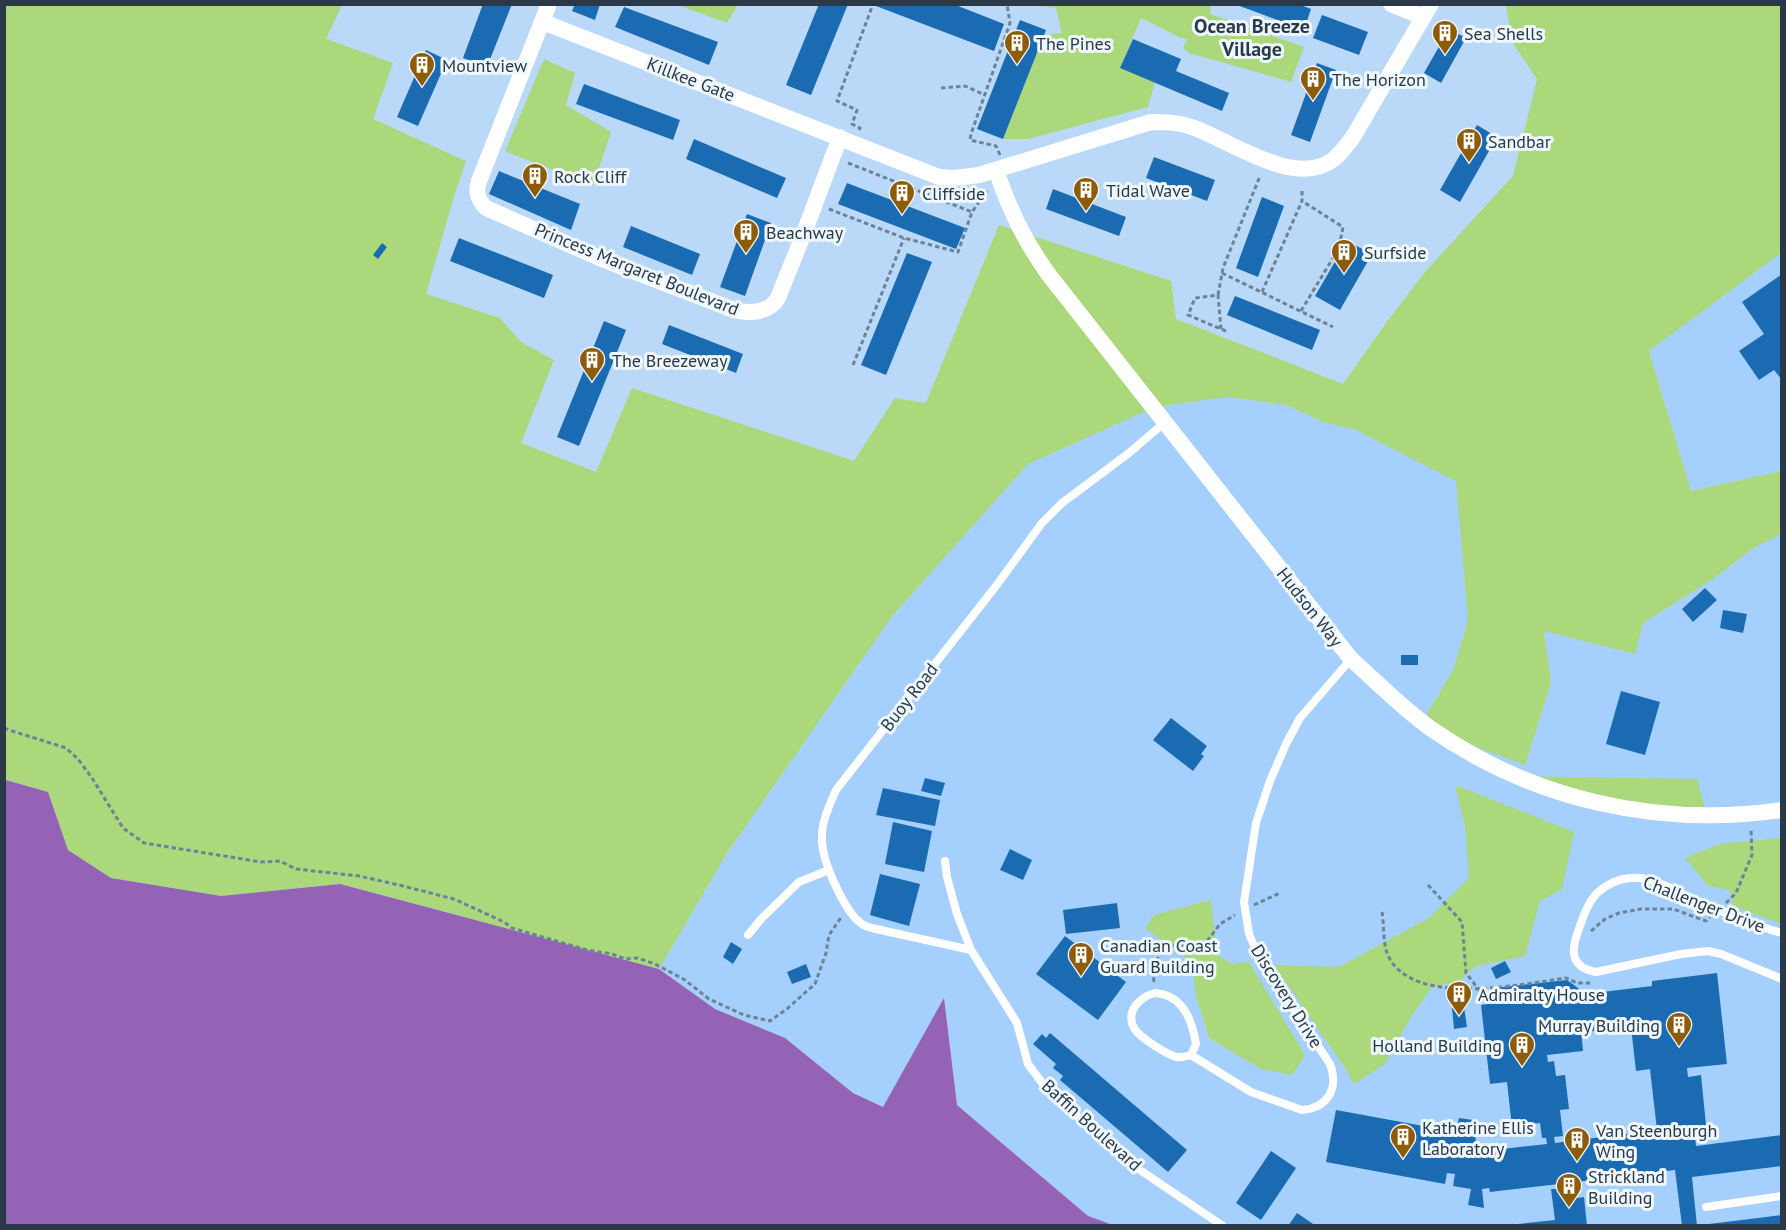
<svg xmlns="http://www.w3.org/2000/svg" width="1786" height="1230" font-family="'PT Sans',sans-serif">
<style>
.built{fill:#a5d0fd}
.green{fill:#aad87b}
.water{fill:#9463b6}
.building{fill:#1b6bb2;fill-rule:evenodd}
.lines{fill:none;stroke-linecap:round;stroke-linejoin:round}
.path{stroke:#6c8299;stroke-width:3;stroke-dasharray:4.5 3;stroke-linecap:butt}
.lane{stroke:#fff;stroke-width:8}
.street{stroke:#fff;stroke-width:16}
.labels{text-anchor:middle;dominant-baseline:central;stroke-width:6;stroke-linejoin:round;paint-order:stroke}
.poi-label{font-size:18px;fill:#2a3848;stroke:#eff7ff;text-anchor:start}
.street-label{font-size:18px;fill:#2a3848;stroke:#eff7ff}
.neighbourhood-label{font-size:20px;font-weight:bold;fill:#2a3848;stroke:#eff7ff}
</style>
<rect width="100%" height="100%" fill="#bad8f8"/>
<path class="built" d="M 1781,253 L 1781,471 L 1691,491 L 1649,350 Z
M 1227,397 L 1286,405 L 1326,423 L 1354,429 L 1457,481 L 1468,620 L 1454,668 L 1423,721 L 1524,765 L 1551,683 L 1544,630 L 1643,623 L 1716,577 L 1752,549 L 1781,534 L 1781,1225 L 1113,1225 L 1088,1216 L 957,1104 L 944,999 L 884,1107 L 853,1093 L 785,1038 L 715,1009 L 659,969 L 727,853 L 893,615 L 1028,464 L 1155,407 Z"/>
<path class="green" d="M 5,5 L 342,5 L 326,39 L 393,63 L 373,119 L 466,161 L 454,196 L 426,294 L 500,318 L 521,342 L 554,360 L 521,443 L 596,472 L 632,388 L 854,461 L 895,398 L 926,403 L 999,225 L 1171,281 L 1176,319 L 1343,384 L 1386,323 L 1425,272 L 1513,176 L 1537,79 L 1512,42 L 1506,5 L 1781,5 L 1781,253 L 1649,351 L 1691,491 L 1781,471 L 1781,534 L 1752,549 L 1716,577 L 1643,623 L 1635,654 L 1544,631 L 1551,683 L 1525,765 L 1479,748 L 1423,721 L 1454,668 L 1468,620 L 1456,481 L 1354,429 L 1326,423 L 1286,405 L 1227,397 L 1155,407 L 1028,464 L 893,615 L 727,853 L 659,969 L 340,884 L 221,896 L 111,878 L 68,850 L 48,792 L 7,780 L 5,781 Z
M 678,5 L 738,5 L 727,23 Z
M 1031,5 L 1211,5 L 1210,14 L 1304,47 L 1291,82 L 1189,53 L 1183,48 L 1187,39 L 1179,37 L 1141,18 L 1120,68 L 1155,82 L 1148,107 L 1028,139 L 1003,139 L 1044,35 L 1062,33 L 1056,8 Z
M 544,59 L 575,73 L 566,105 L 611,132 L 593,186 L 505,151 Z
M 1515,776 L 1697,779 L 1706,814 L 1657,813 Z
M 1455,785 L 1574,832 L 1562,889 L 1540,901 L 1525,956 L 1476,966 L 1457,983 L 1433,986 L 1410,1018 L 1385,1064 L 1354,1084 L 1343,1065 L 1274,965 L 1339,967 L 1429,918 L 1469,878 L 1465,826 Z
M 1781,838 L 1781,924 L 1733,906 L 1730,890 L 1708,886 L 1685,858 L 1720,844 Z
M 1211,900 L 1217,955 L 1232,964 L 1249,962 L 1305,1055 L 1292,1075 L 1261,1069 L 1209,1038 L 1196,996 L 1192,962 L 1145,928 L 1154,915 Z"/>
<path class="water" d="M 6,780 L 48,792 L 68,850 L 111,878 L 221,896 L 340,884 L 659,969 L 715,1009 L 785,1038 L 853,1093 L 883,1107 L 944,998 L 957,1105 L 1088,1216 L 1113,1225 L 5,1225 L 4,781 Z"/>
<path class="building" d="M 483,4 L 512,4 L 487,67 L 463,58 Z
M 575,4 L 600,4 L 595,20 L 572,11 Z
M 819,4 L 848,4 L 811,95 L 786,85 Z
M 877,4 L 953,4 L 1004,24 L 994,51 L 876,6 Z
M 1298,4 L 1311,9 L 1304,30 L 1237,5 Z
M 624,7 L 718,42 L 709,65 L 615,27 Z
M 1322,15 L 1368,32 L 1359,55 L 1313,38 Z
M 1020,20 L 1046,30 L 1003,139 L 977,129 Z
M 1449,29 L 1466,38 L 1441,83 L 1424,73 Z
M 1133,39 L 1181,59 L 1176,71 L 1229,93 L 1222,111 L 1120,68 Z
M 426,50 L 447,60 L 418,126 L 397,117 Z
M 1317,63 L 1336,70 L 1310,142 L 1291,135 Z
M 584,84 L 680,120 L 673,140 L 576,104 Z
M 1477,125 L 1497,137 L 1460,202 L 1440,190 Z
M 694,139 L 786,178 L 777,198 L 686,159 Z
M 1154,157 L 1215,180 L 1207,201 L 1146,178 Z
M 499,171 L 580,204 L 571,230 L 489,194 Z
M 847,183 L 965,228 L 956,249 L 838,204 Z
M 1053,189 L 1126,217 L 1119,236 L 1046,209 Z
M 1262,197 L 1284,206 L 1258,277 L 1236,268 Z
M 747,214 L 771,223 L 745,296 L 720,287 Z
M 631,226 L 700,254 L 692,275 L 623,247 Z
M 459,238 L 553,275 L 544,298 L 450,261 Z
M 1347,241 L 1372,254 L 1340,310 L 1315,296 Z
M 382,243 L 387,247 L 378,259 L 373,255 Z
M 907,253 L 932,262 L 886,375 L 861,365 Z
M 1782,274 L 1782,380 L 1774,370 L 1759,380 L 1739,351 L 1764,334 L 1742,302 Z
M 1235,296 L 1320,330 L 1312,350 L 1227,315 Z
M 604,321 L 626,330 L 579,446 L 557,437 Z
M 669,325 L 743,354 L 736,373 L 662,344 Z
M 1705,588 L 1717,600 L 1693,622 L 1682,609 Z
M 1723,610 L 1747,614 L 1743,633 L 1720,628 Z
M 1401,655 L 1418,655 L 1418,665 L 1401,665 Z
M 1621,691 L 1660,702 L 1645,755 L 1606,744 Z
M 1171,718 L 1207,746 L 1201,754 L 1204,756 L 1193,771 L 1153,740 Z
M 925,778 L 945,783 L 941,796 L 921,791 Z
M 883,788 L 940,800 L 935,826 L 876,815 Z
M 893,822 L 932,831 L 924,872 L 885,864 Z
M 1010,849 L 1032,860 L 1023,880 L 1000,870 Z
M 880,874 L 920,884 L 909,926 L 870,915 Z
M 1117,903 L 1120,928 L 1066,934 L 1063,910 Z
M 1065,936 L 1126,982 L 1098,1020 L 1036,974 Z
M 731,942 L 742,949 L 733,964 L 723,957 Z
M 1505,961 L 1511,972 L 1496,979 L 1491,968 Z
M 806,964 L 811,977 L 792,984 L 787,972 Z
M 1717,973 L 1727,1064 L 1687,1068 L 1688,1077 L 1701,1075 L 1706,1125 L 1694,1126 L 1696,1146 L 1782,1135 L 1782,1166 L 1692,1177 L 1697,1226 L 1682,1226 L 1675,1170 L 1568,1183 L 1570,1199 L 1584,1197 L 1587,1226 L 1518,1226 L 1518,1224 L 1555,1220 L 1551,1189 L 1559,1189 L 1559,1184 L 1490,1192 L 1489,1188 L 1482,1189 L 1484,1208 L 1468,1205 L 1471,1189 L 1453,1186 L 1455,1174 L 1447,1173 L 1445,1184 L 1326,1162 L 1336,1110 L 1456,1132 L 1459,1118 L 1473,1120 L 1478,1157 L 1486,1156 L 1485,1151 L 1547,1144 L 1546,1138 L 1542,1138 L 1540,1123 L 1512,1127 L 1507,1082 L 1490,1084 L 1481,1005 L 1494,1003 L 1493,996 L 1496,996 L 1495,988 L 1567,980 L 1582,991 L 1582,998 L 1587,997 L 1586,994 L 1652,986 L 1652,981 ZM 1631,1027 L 1636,1071 L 1650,1069 L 1657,1130 L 1555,1143 L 1554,1137 L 1563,1136 L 1560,1110 L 1569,1109 L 1565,1075 L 1556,1076 L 1554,1061 L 1548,1062 L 1547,1055 L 1583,1051 L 1581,1029 L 1586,1028 L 1586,1032 Z
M 1464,1007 L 1467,1027 L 1454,1029 L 1452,1008 Z
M 1050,1033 L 1187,1150 L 1168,1172 L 1060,1080 L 1063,1076 L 1053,1068 L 1056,1064 L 1033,1044 L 1042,1034 L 1046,1038 Z
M 1271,1151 L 1296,1168 L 1261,1220 L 1236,1203 Z
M 1297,1213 L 1316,1226 L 1288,1226 Z
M 1782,1215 L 1782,1226 L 1709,1226 L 1709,1224 Z"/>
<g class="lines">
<path class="path" d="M 941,88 L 965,86 L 985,95
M 859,130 L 860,128 L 852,124 L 857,110 L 837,101 L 873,4
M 1000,155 L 996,146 L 970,140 L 971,134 L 1010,23 L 1007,4
M 848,163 L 972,212
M 829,209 L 904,238 L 958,252 L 972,212 L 987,191
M 1222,273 L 1333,327
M 1262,292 L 1302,201 L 1302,188
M 1218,295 L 1223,268 L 1260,176
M 1301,311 L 1339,248 L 1343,227 L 1302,201
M 1221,329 L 1218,295 L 1195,298 L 1188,315 L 1221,329 L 1226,331
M 853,365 L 904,238
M 4,728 L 9,730 L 66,748 L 78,759 L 92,778 L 123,828 L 144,843 L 261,862 L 280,861 L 296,869 L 359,876 L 399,885 L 454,899 L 504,922 L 512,928 L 587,950 L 612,954 L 625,959 L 638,958 L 655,964 L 685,980 L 709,999 L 744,1015 L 770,1021 L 788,1008 L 815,984 L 826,953 L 829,935 L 842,916
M 1428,885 L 1462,922 L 1466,973 L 1490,1004
M 1726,903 L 1736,893 L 1752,855 L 1751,829
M 1254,905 L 1280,893
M 1382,912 C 1384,923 1383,942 1387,953 C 1409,1009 1522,984 1566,978 L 1577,983 L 1590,983
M 1591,931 L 1605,919 L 1619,913 L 1641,909 L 1673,909 L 1706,921 L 1710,917
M 1154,982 L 1152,966 C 1167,945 1171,941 1196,948 L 1208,940 L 1220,924 L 1235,915"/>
<path class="lane" d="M 945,861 L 947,877 L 957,914 L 971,950 L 1017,1023 L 1028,1064 L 1043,1084 L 1078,1117 L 1137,1168 L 1223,1226
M 1782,933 C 1750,925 1720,910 1691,898 C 1672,889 1651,876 1630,878 C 1618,879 1606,885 1597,893 C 1588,903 1584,914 1580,926 C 1572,946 1567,967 1596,972 L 1681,954 L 1708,951 L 1721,954 L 1782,979
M 748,935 L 761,919 L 799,882 L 829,870
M 971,950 L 876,929 C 872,928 866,927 862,924 C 845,913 822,861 822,840 C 821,823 829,806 836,790 L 996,586 L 1042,523 L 1062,503 L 1129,453 L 1164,423
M 1155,993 C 1183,995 1192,1020 1196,1044 L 1191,1055 C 1186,1056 1182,1058 1177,1057 C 1167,1055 1139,1037 1134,1028 C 1125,1011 1140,997 1155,993 Z
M 1191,1055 L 1251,1092 L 1302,1110 C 1328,1108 1339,1088 1330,1064 L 1259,957 L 1249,934 L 1244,902 L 1256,823 L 1270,781 L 1286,744 L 1300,718 L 1351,659
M 1706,1207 L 1782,1196"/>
<path class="street" d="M 549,4 L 479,181 C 475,192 478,200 486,208 L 602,259 L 734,310 C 750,314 769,313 778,298 L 804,233 L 840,137
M 1391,4 L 1423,17
M 543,22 L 939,177 L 955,178 L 979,175 L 1151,122 C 1165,122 1178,122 1192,127 C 1229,140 1293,187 1331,161 C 1340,155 1346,146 1353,137 L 1431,4
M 996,170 C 1010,211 1024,240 1049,275 L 1351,659 C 1377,682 1402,708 1430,728 C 1533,800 1658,828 1782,810"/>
</g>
<defs>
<symbol id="building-pin" viewBox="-11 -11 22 30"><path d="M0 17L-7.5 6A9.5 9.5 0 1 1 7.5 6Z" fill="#8e5b09" stroke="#eff7ff"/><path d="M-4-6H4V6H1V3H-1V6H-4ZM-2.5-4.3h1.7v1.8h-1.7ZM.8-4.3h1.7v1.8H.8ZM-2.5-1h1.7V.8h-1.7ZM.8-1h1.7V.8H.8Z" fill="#fff"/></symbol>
</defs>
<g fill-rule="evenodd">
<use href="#building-pin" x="1430" y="18" width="30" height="40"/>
<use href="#building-pin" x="1002" y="28" width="30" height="40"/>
<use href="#building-pin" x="407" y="50" width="30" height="40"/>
<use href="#building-pin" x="1298" y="64" width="30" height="40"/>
<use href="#building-pin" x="1454" y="126" width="30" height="40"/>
<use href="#building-pin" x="520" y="161" width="30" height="40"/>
<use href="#building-pin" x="1071" y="175" width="30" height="40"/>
<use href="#building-pin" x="887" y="178" width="30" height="40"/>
<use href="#building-pin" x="731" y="217" width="30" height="40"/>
<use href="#building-pin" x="1329" y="237" width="30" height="40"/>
<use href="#building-pin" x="577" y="345" width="30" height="40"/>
<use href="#building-pin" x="1066" y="940" width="30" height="40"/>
<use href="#building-pin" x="1444" y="979" width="30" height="40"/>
<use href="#building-pin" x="1664" y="1010" width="30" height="40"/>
<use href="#building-pin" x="1507" y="1030" width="30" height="40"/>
<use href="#building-pin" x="1388" y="1122" width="30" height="40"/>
<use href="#building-pin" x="1562" y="1125" width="30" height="40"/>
<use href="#building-pin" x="1554" y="1171" width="30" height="40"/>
</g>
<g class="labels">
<g class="poi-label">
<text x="1464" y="33">Sea Shells</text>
<text x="1036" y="43">The Pines</text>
<text x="442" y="65">Mountview</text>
<text x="1332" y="79">The Horizon</text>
<text x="1488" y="141">Sandbar</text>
<text x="554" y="176">Rock Cliff</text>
<text x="1106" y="190">Tidal Wave</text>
<text x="922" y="193">Cliffside</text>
<text x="766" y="232">Beachway</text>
<text x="1364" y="252">Surfside</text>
<text x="612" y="360">The Breezeway</text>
<text x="1100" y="945">Canadian Coast<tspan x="1100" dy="21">Guard Building</tspan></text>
<text x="1478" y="994">Admiralty House</text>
<text x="1660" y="1025" text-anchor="end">Murray Building</text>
<text x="1502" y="1045" text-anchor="end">Holland Building</text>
<text x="1422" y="1127">Katherine Ellis<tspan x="1422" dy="21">Laboratory</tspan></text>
<text x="1596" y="1130">Van Steenburgh<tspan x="1596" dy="21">Wing</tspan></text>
<text x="1588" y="1176">Strickland<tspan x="1588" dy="21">Building</tspan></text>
</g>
<g class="street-label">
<text transform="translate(691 79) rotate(21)">Killkee Gate</text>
<text transform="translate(637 269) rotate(22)">Princess Margaret Boulevard</text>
<text transform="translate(1310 607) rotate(52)">Hudson Way</text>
<text transform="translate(909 697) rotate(-52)">Buoy Road</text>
<text transform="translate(1704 904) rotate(21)">Challenger Drive</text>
<text transform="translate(1287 996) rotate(58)">Discovery Drive</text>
<text transform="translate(1092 1125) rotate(42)">Baffin Boulevard</text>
</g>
<g class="neighbourhood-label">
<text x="1252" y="26">Ocean Breeze<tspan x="1252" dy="23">Village</tspan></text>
</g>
</g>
<rect width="1786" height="1230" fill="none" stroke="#2a3848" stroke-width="12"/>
</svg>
